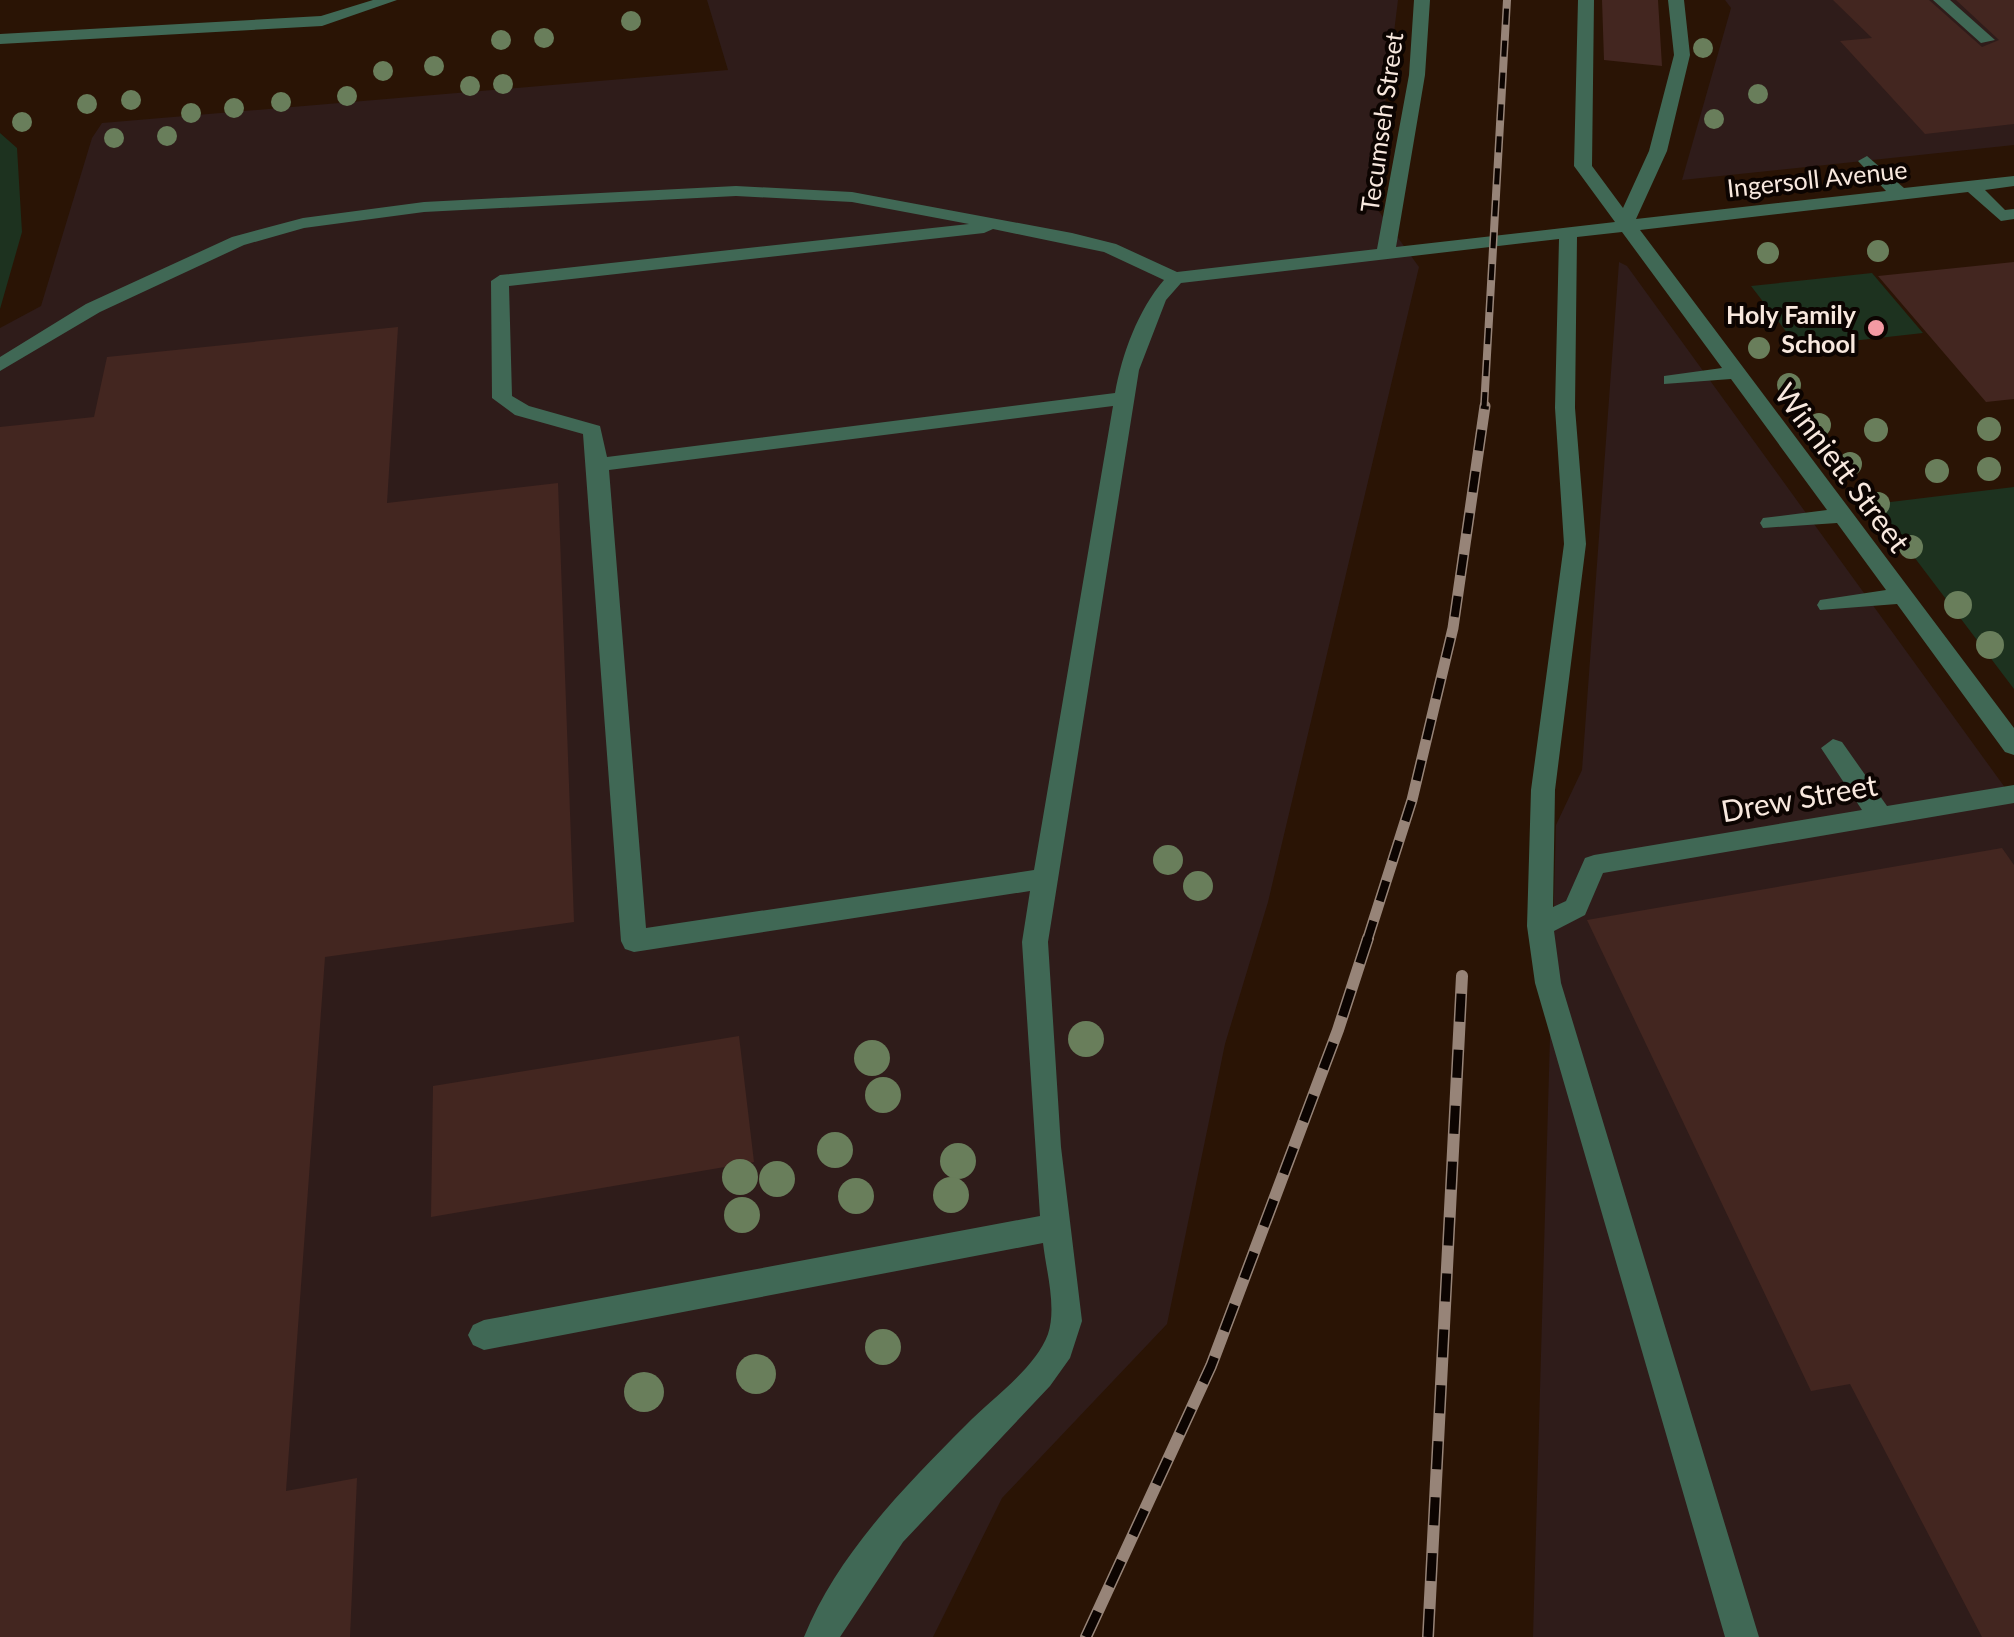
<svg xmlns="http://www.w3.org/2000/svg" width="2014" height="1637" font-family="Lato,sans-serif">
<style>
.industrial{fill:#2f1c1a}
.green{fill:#1d321f}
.building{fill:#432620}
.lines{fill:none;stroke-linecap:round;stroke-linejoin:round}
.minor{fill:#406855;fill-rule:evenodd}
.rail-far2-casing{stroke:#978478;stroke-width:8}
.rail-far1-casing{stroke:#978478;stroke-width:11}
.rail-casing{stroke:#978478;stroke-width:12}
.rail-far2{stroke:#0c0401;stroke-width:5;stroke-dasharray:16;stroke-linecap:butt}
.rail-far1{stroke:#0c0401;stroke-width:8;stroke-dasharray:21;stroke-linecap:butt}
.rail{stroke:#0c0401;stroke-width:9;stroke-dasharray:28;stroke-linecap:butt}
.tree{fill:#697e5b}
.poi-dot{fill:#f49aa3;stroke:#0c0401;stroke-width:4}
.labels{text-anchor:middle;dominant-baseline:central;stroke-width:8;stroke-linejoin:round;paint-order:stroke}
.far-street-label{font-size:25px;fill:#f8e8de;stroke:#0c0401}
.far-poi-label{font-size:25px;font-weight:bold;fill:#f8e8de;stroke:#0c0401;text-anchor:end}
.street-label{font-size:30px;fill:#f8e8de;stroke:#0c0401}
</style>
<rect width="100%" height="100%" fill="#2a1405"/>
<path class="industrial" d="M 707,0 L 1398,0 L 1373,203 L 1419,267 L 1268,902 L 1225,1044 L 1167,1324 L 1002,1498 L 933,1637 L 0,1637 L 0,328 L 41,306 L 92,138 L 102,123 L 728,70 Z
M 1725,0 L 2014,0 L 2014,145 L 1682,180 L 1731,8 Z
M 1619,262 L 1627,266 L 2014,800 L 2014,1637 L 1533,1637 L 1556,825 L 1582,770 Z"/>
<path class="green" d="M 0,133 L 17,148 L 22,232 L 0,309 Z
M 1872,273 L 1923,333 L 1798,347 L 1751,286 Z
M 2014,487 L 2014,689 L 1874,504 Z"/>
<path class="building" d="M 1602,0 L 1658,0 L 1662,66 L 1604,60 Z
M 1833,0 L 1929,0 L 1982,47 L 1999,40 L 1956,0 L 2014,0 L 2014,124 L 1925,134 L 1840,41 L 1872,38 Z
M 2014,262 L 2014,399 L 1986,402 L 1878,276 Z
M 398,327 L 387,503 L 558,483 L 574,922 L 325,957 L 286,1491 L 357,1478 L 350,1637 L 0,1637 L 0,427 L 94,417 L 107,357 Z
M 2002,848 L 2014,865 L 2014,1637 L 1982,1637 L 1850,1384 L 1811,1391 L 1587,920 Z
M 739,1036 L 754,1162 L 431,1217 L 433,1086 Z"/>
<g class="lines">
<path class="minor" d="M 373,0 L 397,0 L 322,26 L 0,44 L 0,34 L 321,16 Z
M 1414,0 L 1430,0 L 1425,75 L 1396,247 L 1615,222 L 1574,166 L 1578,0 L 1594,0 L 1592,166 L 1623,208 L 1649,151 L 1674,55 L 1668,0 L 1684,0 L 1690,55 L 1667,151 L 1636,219 L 1886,191 L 1858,161 L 1867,156 L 1904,188 L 2014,176 L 2014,186 L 1985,190 L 2005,210 L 2014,209 L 2014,219 L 2001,221 L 1968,192 L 1640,230 L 2014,728 L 2014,755 L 2005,752 L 1897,604 L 1820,610 L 1817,605 L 1820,600 L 1886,590 L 1837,523 L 1763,528 L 1760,523 L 1763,518 L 1827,510 L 1731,379 L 1664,384 L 1664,376 L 1722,368 L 1622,232 L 1577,237 L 1575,408 L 1586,544 L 1555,790 L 1553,907 L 1566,901 L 1585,858 L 1594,855 L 1862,810 L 1821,748 L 1833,739 L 1842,742 L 1887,806 L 2014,785 L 2014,803 L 1603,873 L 1585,915 L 1554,931 L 1561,983 L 1759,1637 L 1725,1637 L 1535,983 L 1527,926 L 1531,790 L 1564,544 L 1555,408 L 1559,239 L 1181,283 L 1166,300 L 1139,370 L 1048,942 L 1061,1147 L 1082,1321 L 1070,1358 L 1050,1386 L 903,1542 L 840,1637 L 804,1637 C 837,1555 905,1486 966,1425 C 992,1398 1035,1369 1048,1334 C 1057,1307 1046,1270 1043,1243 L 484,1350 L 473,1345 L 468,1335 L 473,1325 L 484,1320 L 1040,1216 L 1022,942 L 1030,891 L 634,952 L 625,949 L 621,941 L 583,434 L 515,415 L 492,398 L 491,281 L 500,275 L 969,224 L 852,202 L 736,196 L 424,212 L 304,228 L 244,245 L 100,312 L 0,371 L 0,357 L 86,304 L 232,237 L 303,218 L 424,202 L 736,186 L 852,192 L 1072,233 L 1116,244 L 1177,272 L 1377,249 L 1409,75 ZM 993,229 L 1104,252 L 1164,280 C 1138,310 1122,354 1115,393 L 607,457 L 600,426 L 529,406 L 512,396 L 509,286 L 984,233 ZM 1113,406 L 1034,870 L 646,928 L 609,470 Z
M 1933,0 L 1950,0 L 1995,40 L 1981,43 Z"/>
<defs>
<path id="rail-far2" d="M 1484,408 L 1507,0"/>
<path id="rail-far1" d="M 1367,941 L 1412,800 L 1453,628 L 1485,406"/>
<path id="rail" d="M 1086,1637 L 1211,1366 L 1338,1030 L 1368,938
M 1428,1637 L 1462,976"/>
</defs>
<use href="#rail-far2" class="rail-far2-casing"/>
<use href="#rail-far1" class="rail-far1-casing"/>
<use href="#rail" class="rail-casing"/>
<use href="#rail-far2" class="rail-far2"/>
<use href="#rail-far1" class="rail-far1"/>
<use href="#rail" class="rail"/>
</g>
<g class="tree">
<circle cx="631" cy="21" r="10"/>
<circle cx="544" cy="38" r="10"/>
<circle cx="501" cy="40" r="10"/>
<circle cx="1703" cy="48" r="10"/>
<circle cx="434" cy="66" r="10"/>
<circle cx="383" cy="71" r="10"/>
<circle cx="503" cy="84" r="10"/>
<circle cx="470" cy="86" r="10"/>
<circle cx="1758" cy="94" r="10"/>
<circle cx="347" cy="96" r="10"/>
<circle cx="131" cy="100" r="10"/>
<circle cx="281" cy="102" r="10"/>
<circle cx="87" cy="104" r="10"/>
<circle cx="234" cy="108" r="10"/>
<circle cx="191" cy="113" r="10"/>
<circle cx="1714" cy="119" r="10"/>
<circle cx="22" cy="122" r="10"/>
<circle cx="167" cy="136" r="10"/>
<circle cx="114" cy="138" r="10"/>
<circle cx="1878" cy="251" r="11"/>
<circle cx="1768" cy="253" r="11"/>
<circle cx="1759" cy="348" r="11"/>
<circle cx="1789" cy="385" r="12"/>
<circle cx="1819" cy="425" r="12"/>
<circle cx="1989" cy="429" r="12"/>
<circle cx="1876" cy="430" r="12"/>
<circle cx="1850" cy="464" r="12"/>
<circle cx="1989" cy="469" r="12"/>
<circle cx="1937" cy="471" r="12"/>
<circle cx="1878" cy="504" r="12"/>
<circle cx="1911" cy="547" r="12"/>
<circle cx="1958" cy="605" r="14"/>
<circle cx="1990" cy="645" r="14"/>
<circle cx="1168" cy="860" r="15"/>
<circle cx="1198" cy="886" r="15"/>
<circle cx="1086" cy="1039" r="18"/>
<circle cx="872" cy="1058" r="18"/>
<circle cx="883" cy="1095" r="18"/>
<circle cx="835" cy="1150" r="18"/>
<circle cx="958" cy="1161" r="18"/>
<circle cx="740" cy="1177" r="18"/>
<circle cx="777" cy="1179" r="18"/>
<circle cx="951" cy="1195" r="18"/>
<circle cx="856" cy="1196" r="18"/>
<circle cx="742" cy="1215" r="18"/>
<circle cx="883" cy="1347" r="18"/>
<circle cx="756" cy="1374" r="20"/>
<circle cx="644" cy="1392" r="20"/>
</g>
<circle class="poi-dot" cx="1876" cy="328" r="10"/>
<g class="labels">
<g class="far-street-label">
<text transform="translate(1381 122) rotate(-82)">Tecumseh Street</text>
<text transform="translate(1817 178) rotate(-6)">Ingersoll Avenue</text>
</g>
<g class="far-poi-label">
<text x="1856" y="314">Holy Family<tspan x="1856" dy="29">School</tspan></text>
</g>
<g class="street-label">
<text transform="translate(1843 467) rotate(53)">Winniett Street</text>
<text transform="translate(1799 797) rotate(-10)">Drew Street</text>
</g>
</g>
</svg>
